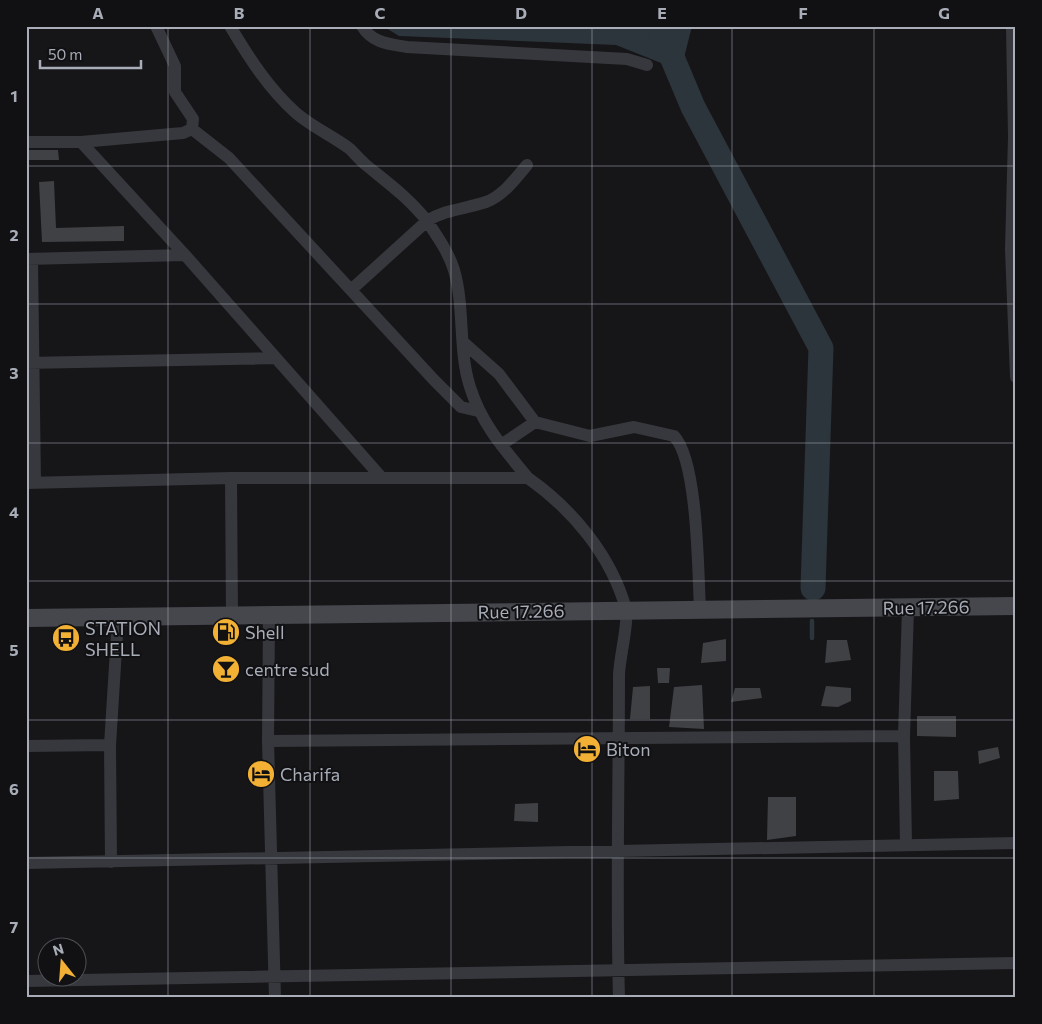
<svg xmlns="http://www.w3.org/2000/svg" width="1042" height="1024" font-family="Commissioner,sans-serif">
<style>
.water{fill:#2c353c}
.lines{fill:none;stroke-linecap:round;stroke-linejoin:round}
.stream{stroke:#2c353c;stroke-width:4.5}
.river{stroke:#2c353c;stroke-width:25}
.building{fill:#404145}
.minor{stroke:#37383d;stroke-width:12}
.secondary{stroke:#45474d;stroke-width:18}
.grid{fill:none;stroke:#a8adb8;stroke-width:1;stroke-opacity:0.55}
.labels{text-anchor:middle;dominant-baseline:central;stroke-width:4;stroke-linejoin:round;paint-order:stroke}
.street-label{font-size:18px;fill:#a8adb8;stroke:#111113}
.poi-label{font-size:18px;fill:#a8adb8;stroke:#111113;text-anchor:start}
.neatline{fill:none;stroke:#a8adb8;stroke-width:2}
.grid-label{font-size:16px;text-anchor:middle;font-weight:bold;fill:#a8adb8}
</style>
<rect width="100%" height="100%" fill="#161618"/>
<path class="water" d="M 383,26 L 692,26 L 682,66 L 669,71 L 661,63 L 616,45 L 399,36 Z"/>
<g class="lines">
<path class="stream" d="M 812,638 L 812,621"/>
<path class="river" d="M 659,26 L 693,107 L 821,348 L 813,588"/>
</g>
<path class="building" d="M 26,150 L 58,150 L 59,160 L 26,160 Z
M 54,181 L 56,228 L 124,226 L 124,241 L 42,242 L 39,182 Z
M 726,639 L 726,661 L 701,663 L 703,643 Z
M 827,640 L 847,640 L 851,660 L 825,663 Z
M 657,668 L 670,668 L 669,683 L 658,683 Z
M 702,685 L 704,729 L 669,727 L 674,687 Z
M 650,686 L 650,719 L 630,719 L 633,687 Z
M 826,686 L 851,688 L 851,701 L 838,707 L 821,706 Z
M 735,688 L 760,688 L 762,698 L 731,702 Z
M 917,716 L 956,716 L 956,737 L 917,736 Z
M 998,747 L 1000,758 L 979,764 L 978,751 Z
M 934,771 L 958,771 L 959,799 L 934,801 Z
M 768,797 L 796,797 L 796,836 L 767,840 Z
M 538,803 L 538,822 L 514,821 L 515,804 Z"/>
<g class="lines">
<path class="minor" d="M 230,26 C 249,58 269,89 296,113 C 312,127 333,136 350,149 C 355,154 360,160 366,165 C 388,183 409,198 427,221 C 437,236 449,253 454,270 C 465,308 458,350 470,387 C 481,423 504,449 528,478
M 362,26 C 372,43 389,44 407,47 L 627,59 L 647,65
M 1012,26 L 1014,137 L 1011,249 L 1016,377
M 192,129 L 229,158 L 434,380 L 461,407 L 478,411
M 26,142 L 81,142 L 183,133 L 192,129 L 193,119 L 175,92 L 175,66 L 156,26
M 81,142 L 185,255 L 381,477
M 26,259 L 185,255
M 32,259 L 35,483
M 352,289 L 427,221 C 446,209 466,209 486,202 C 503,196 516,178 527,165
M 463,342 L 499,374 L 535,422
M 26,363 L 275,358
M 501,445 L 535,422 L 590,436 L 634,427 L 674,436 C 698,461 698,573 700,610
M 231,478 L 232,616
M 26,483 L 231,478 L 528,478 C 572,509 611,555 626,609 C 629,623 619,659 619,676 C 619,783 616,891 619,998
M 269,616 L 268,741 L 275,998
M 268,741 L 904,736
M 26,746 L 110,745
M 906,844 L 904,736 L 908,608
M 111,862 L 110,745 L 118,618
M 26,863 L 1016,843
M 26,981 L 1016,963"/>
<path class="secondary" d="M 26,618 L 1016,606"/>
</g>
<path class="grid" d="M 168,26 L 168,998M 310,26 L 310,998M 451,26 L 451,998M 592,26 L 592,998M 732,26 L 732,998M 874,26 L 874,998M 26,166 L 1016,166M 26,304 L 1016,304M 26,443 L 1016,443M 26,581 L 1016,581M 26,720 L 1016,720M 26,858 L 1016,858"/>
<defs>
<symbol id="fuel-disc" viewBox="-11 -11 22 22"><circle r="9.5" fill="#f2b134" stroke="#111113"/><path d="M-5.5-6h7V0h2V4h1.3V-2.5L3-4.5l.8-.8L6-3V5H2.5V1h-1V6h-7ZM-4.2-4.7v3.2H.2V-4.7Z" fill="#111"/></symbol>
<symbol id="bus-disc" viewBox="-11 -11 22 22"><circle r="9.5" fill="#f2b134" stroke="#111113"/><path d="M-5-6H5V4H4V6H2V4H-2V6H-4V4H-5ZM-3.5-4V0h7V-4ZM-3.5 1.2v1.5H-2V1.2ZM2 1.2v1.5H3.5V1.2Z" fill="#111"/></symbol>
<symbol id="bar-disc" viewBox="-11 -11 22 22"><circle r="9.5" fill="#f2b134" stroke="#111113"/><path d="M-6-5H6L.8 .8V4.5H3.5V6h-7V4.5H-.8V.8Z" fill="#111"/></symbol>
<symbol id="hotel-disc" viewBox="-11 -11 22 22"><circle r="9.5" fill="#f2b134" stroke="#111113"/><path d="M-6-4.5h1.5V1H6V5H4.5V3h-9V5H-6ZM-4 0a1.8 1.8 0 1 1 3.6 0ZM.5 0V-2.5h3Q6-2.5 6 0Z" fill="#111"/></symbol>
</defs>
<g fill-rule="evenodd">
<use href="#fuel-disc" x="210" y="616" width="32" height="32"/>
<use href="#bus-disc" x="50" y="622" width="32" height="32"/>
<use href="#bar-disc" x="210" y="653" width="32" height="32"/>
<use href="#hotel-disc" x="571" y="733" width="32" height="32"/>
<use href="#hotel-disc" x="245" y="758" width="32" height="32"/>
</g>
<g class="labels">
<g class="street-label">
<text transform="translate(926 607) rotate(-1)">Rue 17.266</text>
<text transform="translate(521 611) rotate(-1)">Rue 17.266</text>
</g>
<g class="poi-label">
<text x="85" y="628">STATION<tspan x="85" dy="21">SHELL</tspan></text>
<text x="245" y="632">Shell</text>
<text x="245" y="669">centre sud</text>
<text x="606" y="749">Biton</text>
<text x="280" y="774">Charifa</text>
</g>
</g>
<rect width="1042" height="1024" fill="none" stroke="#111113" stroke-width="55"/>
<g transform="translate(62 962) rotate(343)"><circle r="24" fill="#111113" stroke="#4d4f55"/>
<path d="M0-4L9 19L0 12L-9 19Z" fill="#f2b134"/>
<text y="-8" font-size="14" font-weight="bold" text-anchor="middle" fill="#a8adb8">N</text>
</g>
<path d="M40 60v8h101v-8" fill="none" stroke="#a8adb8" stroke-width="2.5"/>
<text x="48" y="60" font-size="15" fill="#a8adb8" stroke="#111113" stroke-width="4" paint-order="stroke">50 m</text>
<rect x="28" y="28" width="986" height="968" class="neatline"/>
<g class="grid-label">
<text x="98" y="19">A</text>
<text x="239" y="19">B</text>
<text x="380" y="19">C</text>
<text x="521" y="19">D</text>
<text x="662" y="19">E</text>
<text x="803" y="19">F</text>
<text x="944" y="19">G</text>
<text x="14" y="102">1</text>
<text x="14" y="241">2</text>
<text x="14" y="379">3</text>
<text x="14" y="518">4</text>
<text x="14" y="656">5</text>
<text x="14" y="795">6</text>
<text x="14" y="933">7</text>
</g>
</svg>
